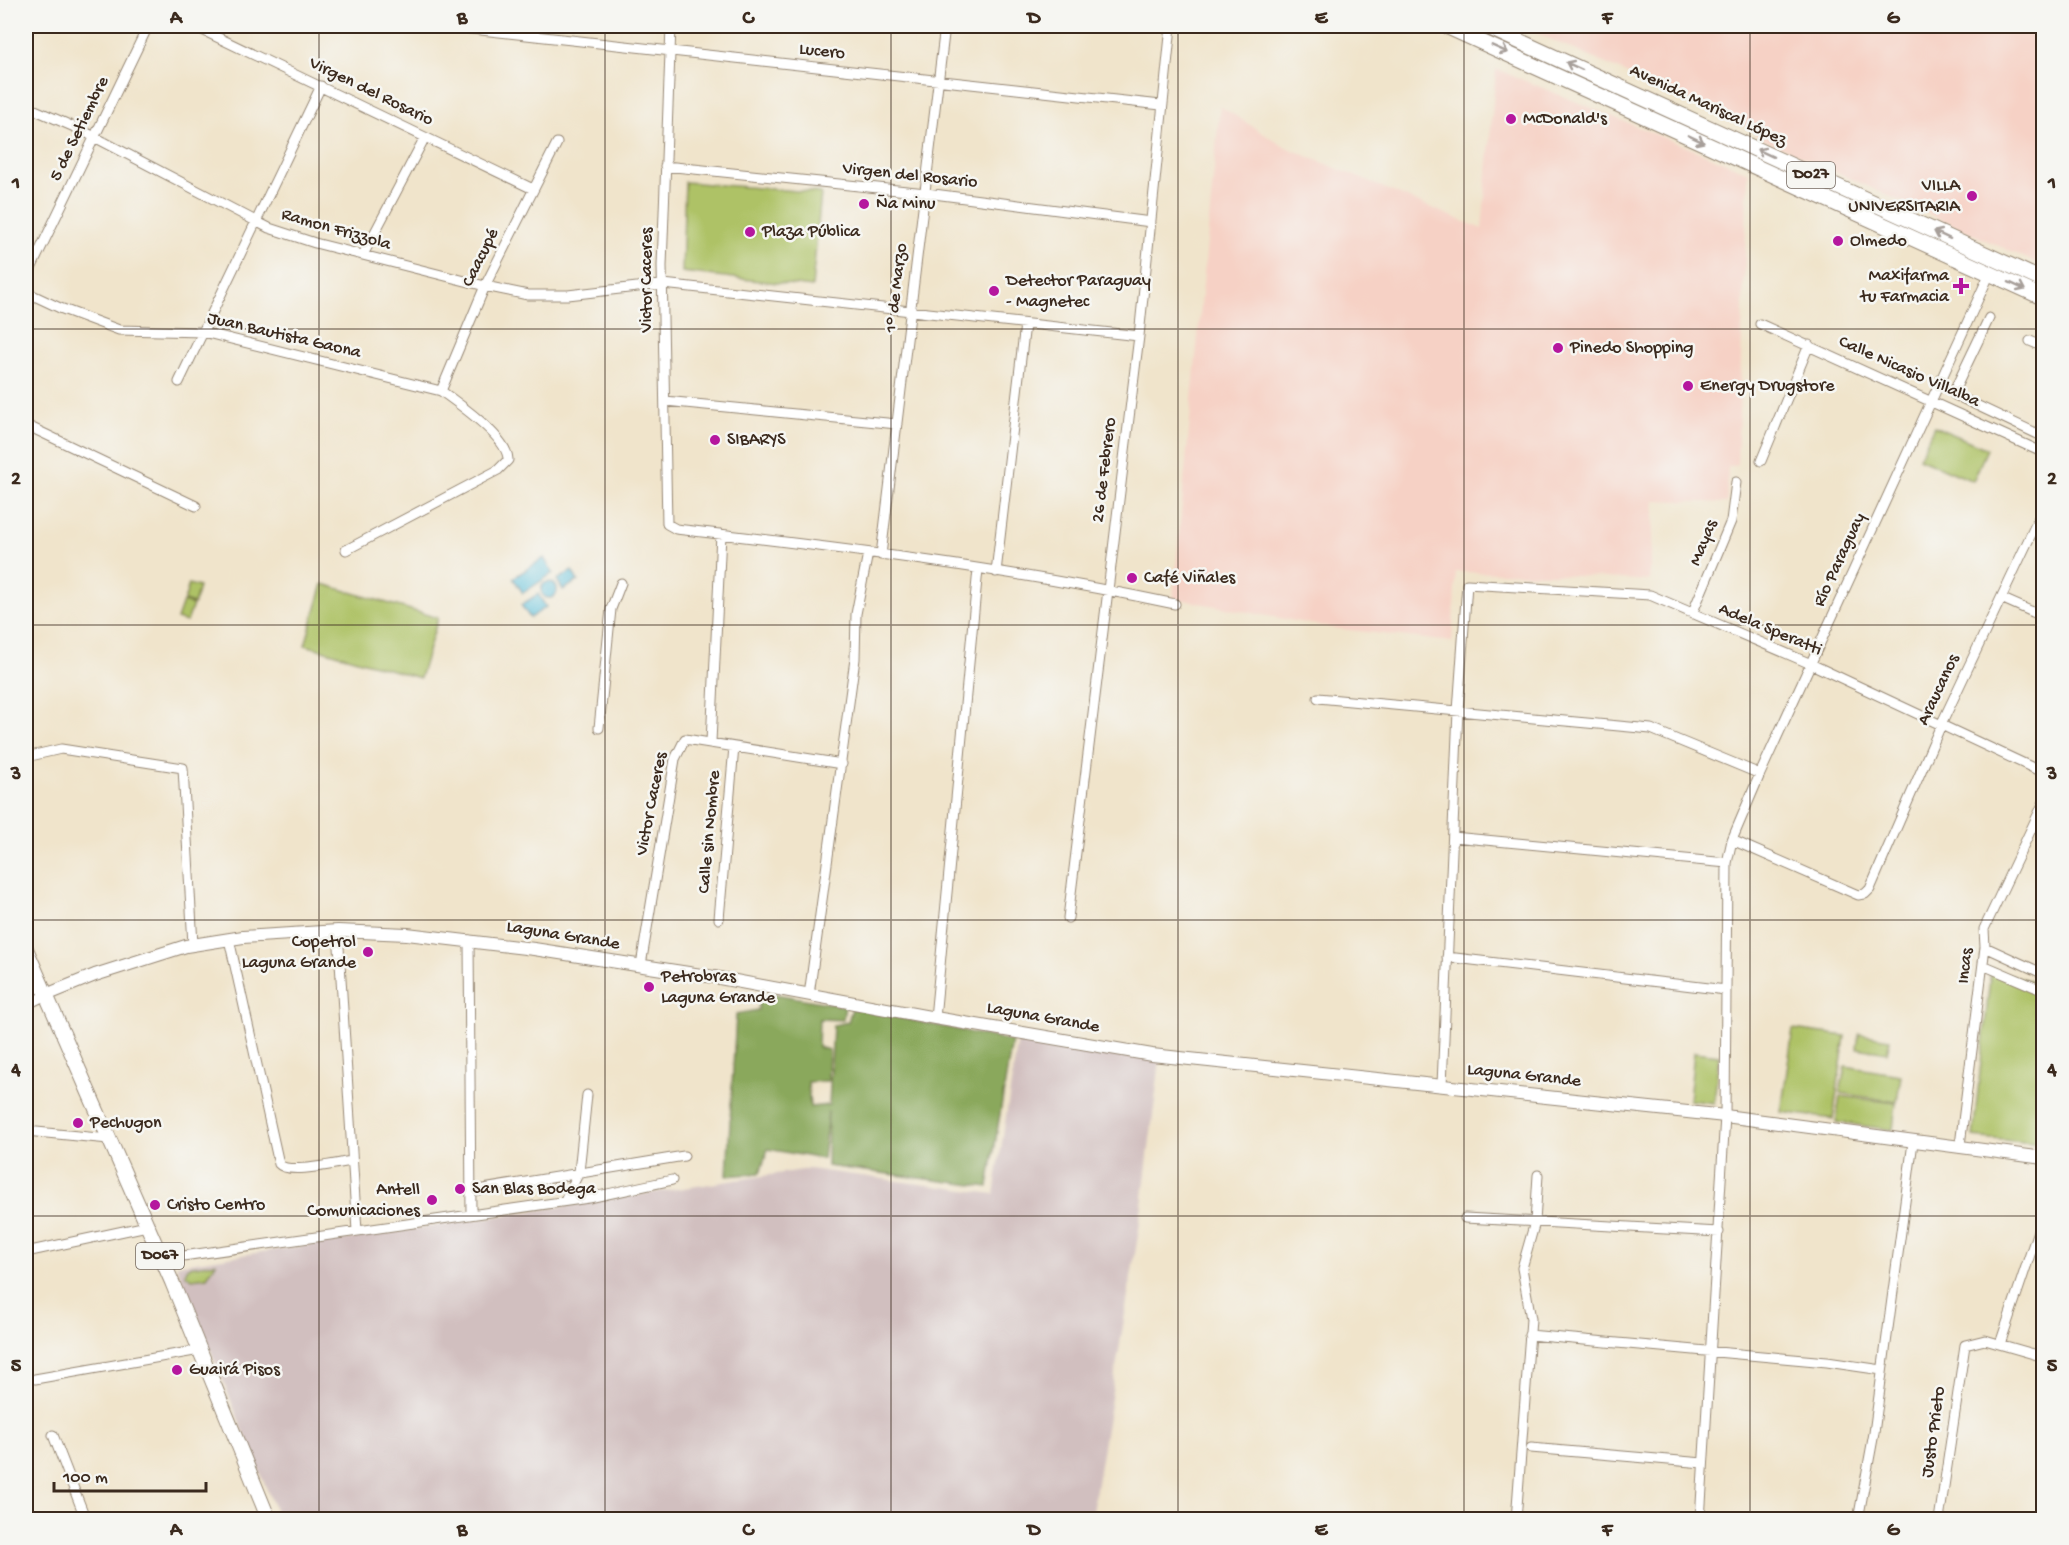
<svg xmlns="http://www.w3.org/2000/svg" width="2069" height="1545" font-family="'Gochi Hand',sans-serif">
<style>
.built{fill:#f6d1c5}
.industrial{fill:#d1bfbf}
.green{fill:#aec266;stroke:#747642;stroke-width:1.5}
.forest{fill:#8aa85b;stroke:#62693c;stroke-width:1.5}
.water{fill:#5cbfda;stroke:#4c747c;stroke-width:1.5}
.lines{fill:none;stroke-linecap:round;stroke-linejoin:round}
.minor-casing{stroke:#968774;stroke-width:11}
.secondary-casing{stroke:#968774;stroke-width:14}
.primary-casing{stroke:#968774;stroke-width:16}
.trunk-casing{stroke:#968774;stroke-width:17}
.minor{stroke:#fff;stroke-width:9}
.secondary{stroke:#fff;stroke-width:12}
.primary{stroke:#fff;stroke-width:14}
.trunk{stroke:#fff;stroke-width:15}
.oneway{stroke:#a79f9a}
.grid{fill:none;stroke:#3b2a1e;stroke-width:1.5;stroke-opacity:0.55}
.poi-dot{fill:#b5179e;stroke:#f6f6f2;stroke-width:2}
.labels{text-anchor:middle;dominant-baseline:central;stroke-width:5;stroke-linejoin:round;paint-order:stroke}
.shield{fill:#f6f6f2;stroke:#73675e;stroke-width:1.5}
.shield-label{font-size:16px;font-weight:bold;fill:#3b2a1e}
.street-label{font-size:18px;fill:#3b2a1e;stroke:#f6f6f2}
.poi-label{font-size:18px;fill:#3b2a1e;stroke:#f6f6f2;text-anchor:start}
.neatline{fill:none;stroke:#3b2a1e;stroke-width:2}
.grid-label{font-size:20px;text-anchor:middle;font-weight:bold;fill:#3b2a1e}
</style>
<rect width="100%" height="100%" fill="#f6f6f2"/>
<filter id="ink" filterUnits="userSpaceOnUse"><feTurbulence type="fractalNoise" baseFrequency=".0167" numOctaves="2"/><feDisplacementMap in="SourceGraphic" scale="12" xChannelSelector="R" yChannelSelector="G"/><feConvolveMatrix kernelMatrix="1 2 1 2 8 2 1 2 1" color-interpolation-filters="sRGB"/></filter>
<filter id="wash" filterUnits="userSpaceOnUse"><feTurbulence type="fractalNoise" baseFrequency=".008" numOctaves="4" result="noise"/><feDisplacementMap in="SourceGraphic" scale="24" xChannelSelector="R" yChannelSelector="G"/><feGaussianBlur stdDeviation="1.35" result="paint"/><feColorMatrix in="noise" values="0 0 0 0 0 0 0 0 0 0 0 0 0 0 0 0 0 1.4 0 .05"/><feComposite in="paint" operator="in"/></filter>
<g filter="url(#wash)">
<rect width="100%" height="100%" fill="#f0e4cb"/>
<path class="built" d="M 1521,26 L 2043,26 L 2043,266 L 1755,135 L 1756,131 Z
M 1496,69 L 1748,172 L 1737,465 L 1728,467 L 1727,503 L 1655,500 L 1649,581 L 1550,574 L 1456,572 L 1452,642 L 1332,628 L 1173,598 L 1220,106 L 1283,146 L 1482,229 Z"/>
<path class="industrial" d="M 1019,1033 L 1160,1059 L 1139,1229 L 1091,1519 L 279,1519 L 176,1265 L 809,1169 L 994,1194 Z"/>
<path class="green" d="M 1462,26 L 1472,26 L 1613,90 L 1616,95 Z
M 1639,106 L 1717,138 L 2043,288 L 2043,292 Z
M 685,182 L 821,193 L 812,287 L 682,272 Z
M 1934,426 L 1987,449 L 1973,481 L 1919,458 Z
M 189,584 L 199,587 L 194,604 L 184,601 Z
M 323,584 L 438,618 L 420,678 L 305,645 Z
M 183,602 L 193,605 L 187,622 L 177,619 Z
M 1991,969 L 2043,985 L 2043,1144 L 1973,1137 Z
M 1793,1029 L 1845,1036 L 1833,1119 L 1781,1112 Z
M 1859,1034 L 1890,1039 L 1887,1053 L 1857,1048 Z
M 1694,1052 L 1719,1055 L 1714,1103 L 1689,1100 Z
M 1845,1066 L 1901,1075 L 1897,1102 L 1840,1093 Z
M 1840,1096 L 1896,1103 L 1893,1130 L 1836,1122 Z
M 216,1263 L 207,1277 L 192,1279 L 185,1274 L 188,1267 Z"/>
<path class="forest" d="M 775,994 L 845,1006 L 843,1020 L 819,1019 L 818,1047 L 829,1050 L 828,1081 L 808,1082 L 810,1107 L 829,1105 L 833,1025 L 848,1022 L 852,1008 L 1012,1041 L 988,1187 L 827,1166 L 828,1111 L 823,1159 L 768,1149 L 760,1173 L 727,1176 L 736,1014 L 758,1010 L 760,997 Z"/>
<path class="water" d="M 544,558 L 553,573 L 523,593 L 513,578 Z
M 572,571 L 578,581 L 563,590 L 557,580 Z
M541 590a8 8 0 1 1 16 0a8 8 0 1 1-16 0Z
M 538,594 L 546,607 L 530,618 L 521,605 Z"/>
</g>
<g filter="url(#ink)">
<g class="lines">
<defs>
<path id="minor" d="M 194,26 L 533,189
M 444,26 L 1161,105
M 671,26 L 662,266 L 667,524 L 676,529 C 842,548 1011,569 1175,604
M 26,106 L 81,130 L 269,228 L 315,243 L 485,286 L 528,295 L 568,295 L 663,284 L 1139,336
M 665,166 L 926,193 L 1151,222
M 363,255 L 425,137
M 26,279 L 148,26
M 26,292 L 60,308 L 119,330 L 203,332 L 441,391 C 458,403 509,439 508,460 L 498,470 L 346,550
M 1989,318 L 1955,389 L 1955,395 L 2044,437
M 1760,324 L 2044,453
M 2030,341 L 2044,347
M 179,382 L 321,86
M 441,391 L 485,286 L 557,143
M 665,401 L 897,424
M 26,425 L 196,506
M 1761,461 L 1809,345
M 881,555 L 945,26
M 996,572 L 1025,324
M 2001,598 L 2044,617
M 1692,614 L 1731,521 L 1736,482
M 1318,698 L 1651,729 L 1760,774
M 599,728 L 611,609 L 621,583
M 711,742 L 721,534
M 26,757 L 61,749 L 183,768 L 193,945
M 1453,837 L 1727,863
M 1732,840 L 1858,895 L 1865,894 L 1870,889 L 1941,725 L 2044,507
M 1068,918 L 1139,336 L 1171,26
M 719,919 L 734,747
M 338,931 L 357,1231
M 229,939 L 279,1164 C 288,1175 337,1163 352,1161
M 469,940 L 471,1213
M 1985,947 L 2044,974
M 1447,957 L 1726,990
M 641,965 L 675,759 L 685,739 L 842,764
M 1983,965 L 2044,991
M 809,995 L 855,659 L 856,614 L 868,553
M 26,1005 L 46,995
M 935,1018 L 978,569
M 1442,1085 L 1458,711 L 1467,584 L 1650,595 L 1811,664 L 2044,773
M 26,1131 L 109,1139
M 1960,1145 L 1985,947 L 1984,929 L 2044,802
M 471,1191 L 684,1156
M 565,1201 L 579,1172 L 587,1095
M 1465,1218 L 1719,1232
M 26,1252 L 147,1226
M 162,1259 L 589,1198 L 672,1180
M 1529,1335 L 1827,1362 L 1882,1370
M 2000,1344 L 2044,1213
M 35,1379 L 200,1350
M 53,1435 L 86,1520
M 1531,1448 L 1703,1463
M 1516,1520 L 1531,1319 L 1522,1268 L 1535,1222 L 1538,1175
M 1700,1520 L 1725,1116 L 1727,863 L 1732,840 L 1760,774 L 1990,273
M 1858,1520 L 1874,1433 L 1913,1142
M 1939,1520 L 1965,1345 L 1985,1340 L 2044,1357"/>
<path id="secondary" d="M 46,995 L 95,975 L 186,946 L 243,937 L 338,931 L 407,934 L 534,949 L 714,977 L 935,1018 L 1152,1055 L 1725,1116 L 2044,1158"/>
<path id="primary" d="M 26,949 L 172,1282 L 269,1520"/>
<path id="trunk" d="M 1446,26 L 2044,298
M 1486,26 L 2044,281"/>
</defs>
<use href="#minor" class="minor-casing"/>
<use href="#secondary" class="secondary-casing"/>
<use href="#primary" class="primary-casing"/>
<use href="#trunk" class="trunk-casing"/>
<use href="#minor" class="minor"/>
<use href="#secondary" class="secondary"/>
<use href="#primary" class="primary"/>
<use href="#trunk" class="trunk"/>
</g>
<defs><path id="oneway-shaft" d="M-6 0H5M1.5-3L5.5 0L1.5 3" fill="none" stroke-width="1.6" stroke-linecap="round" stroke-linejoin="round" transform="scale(1.5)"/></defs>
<g class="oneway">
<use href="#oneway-shaft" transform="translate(1500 49) rotate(24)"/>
<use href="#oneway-shaft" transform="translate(1574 66) rotate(-155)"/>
<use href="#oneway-shaft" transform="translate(1696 139) rotate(25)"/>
<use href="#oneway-shaft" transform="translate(1765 153) rotate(-155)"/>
<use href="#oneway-shaft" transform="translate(1942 235) rotate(-155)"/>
<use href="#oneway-shaft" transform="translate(2017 286) rotate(25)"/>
</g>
</g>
<path class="grid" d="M 319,26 L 319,1520M 605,26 L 605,1520M 891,26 L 891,1520M 1178,26 L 1178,1520M 1464,26 L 1464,1520M 1750,26 L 1750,1520M 26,329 L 2044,329M 26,625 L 2044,625M 26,920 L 2044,920M 26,1216 L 2044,1216"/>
<g class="poi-dot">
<circle cx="1511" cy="119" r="6"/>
<circle cx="1972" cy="196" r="6"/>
<circle cx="864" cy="204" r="6"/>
<circle cx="750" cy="232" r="6"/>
<circle cx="1838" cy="241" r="6"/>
<path d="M1958 277h6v6h6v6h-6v6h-6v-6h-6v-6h6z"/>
<circle cx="994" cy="291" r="6"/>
<circle cx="1558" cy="348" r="6"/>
<circle cx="1688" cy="386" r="6"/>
<circle cx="715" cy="440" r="6"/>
<circle cx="1132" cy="578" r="6"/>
<circle cx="368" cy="952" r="6"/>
<circle cx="649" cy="987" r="6"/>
<circle cx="78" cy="1123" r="6"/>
<circle cx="460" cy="1189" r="6"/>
<circle cx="432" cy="1200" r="6"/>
<circle cx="155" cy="1205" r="6"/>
<circle cx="177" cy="1370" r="6"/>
</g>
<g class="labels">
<g class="shield">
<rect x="1787" y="162" width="48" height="26" rx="4.5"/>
<rect x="136" y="1243" width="48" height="26" rx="4.5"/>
</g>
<g class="shield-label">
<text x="1811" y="175">D027</text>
<text x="160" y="1256">D067</text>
</g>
<g class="street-label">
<text transform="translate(822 52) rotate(6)">Lucero</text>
<text transform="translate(371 92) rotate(26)">Virgen del Rosario</text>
<text transform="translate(1708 106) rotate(25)">Avenida Mariscal López</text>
<text transform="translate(80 129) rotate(-64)">5 de Setiembre</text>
<text transform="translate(910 176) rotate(6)">Virgen del Rosario</text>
<text transform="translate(336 230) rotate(16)">Ramon Frizzola</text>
<text transform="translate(481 258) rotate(-64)">Caacupé</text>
<text transform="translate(647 280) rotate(-90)">Victor Caceres</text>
<text transform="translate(897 288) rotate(-83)">1° de Marzo</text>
<text transform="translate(284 336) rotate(13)">Juan Bautista Gaona</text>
<text transform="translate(1909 372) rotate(24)">Calle Nicasio Villalba</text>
<text transform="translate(1105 470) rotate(-83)">26 de Febrero</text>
<text transform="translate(1704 543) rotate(-68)">Mayas</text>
<text transform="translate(1840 560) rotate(-65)">Río Paraguay</text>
<text transform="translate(1770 630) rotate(23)">Adela Speratti</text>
<text transform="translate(1939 690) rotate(-65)">Araucanos</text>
<text transform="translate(652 804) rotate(-79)">Victor Caceres</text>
<text transform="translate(710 832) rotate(-85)">Calle sin Nombre</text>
<text transform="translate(563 936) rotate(9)">Laguna Grande</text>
<text transform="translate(1966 966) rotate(-84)">Incas</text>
<text transform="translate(1043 1018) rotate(10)">Laguna Grande</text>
<text transform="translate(1524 1076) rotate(6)">Laguna Grande</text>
<text transform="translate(1934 1432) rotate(-82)">Justo Prieto</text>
</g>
<g class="poi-label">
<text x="1523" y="119">McDonald's</text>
<text x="1960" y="186" text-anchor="end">VILLA<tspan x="1960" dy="21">UNIVERSITARIA</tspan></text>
<text x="876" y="204">Ña Minu</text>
<text x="762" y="232">Plaza Pública</text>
<text x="1850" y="241">Olmedo</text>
<text x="1949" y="276" text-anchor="end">Maxifarma<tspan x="1949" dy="21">tu Farmacia</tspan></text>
<text x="1006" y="281">Detector Paraguay<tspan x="1006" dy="21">- Magnetec</tspan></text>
<text x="1570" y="348">Pinedo Shopping</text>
<text x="1700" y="386">Energy Drugstore</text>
<text x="727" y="440">SIBARYS</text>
<text x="1144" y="578">Café Viñales</text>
<text x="356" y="942" text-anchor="end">Copetrol<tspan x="356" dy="21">Laguna Grande</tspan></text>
<text x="661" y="977">Petrobras<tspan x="661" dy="21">Laguna Grande</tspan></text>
<text x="90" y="1123">Pechugon</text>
<text x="472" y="1189">San Blas Bodega</text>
<text x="420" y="1190" text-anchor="end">Antell<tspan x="420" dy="21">Comunicaciones</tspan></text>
<text x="167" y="1205">Cristo Centro</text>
<text x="189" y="1370">Guairá Pisos</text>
</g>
</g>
<rect width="2069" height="1545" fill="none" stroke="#f6f6f2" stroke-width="66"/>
<path d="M54 1482v9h152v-9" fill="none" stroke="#3b2a1e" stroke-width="3"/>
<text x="63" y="1482" font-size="18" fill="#3b2a1e" stroke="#f6f6f2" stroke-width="4.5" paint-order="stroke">100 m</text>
<rect x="33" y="33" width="2003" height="1479" class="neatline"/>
<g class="grid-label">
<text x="176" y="23">A</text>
<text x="462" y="23">B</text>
<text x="748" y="23">C</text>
<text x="1034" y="23">D</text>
<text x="1321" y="23">E</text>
<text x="1607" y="23">F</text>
<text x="1893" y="23">G</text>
<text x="16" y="188">1</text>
<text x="2052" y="188">1</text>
<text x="16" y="484">2</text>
<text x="2052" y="484">2</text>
<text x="16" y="779">3</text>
<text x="2052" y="779">3</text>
<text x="16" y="1075">4</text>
<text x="2052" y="1075">4</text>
<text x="16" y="1371">5</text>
<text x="2052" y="1371">5</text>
<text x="176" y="1535">A</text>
<text x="462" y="1535">B</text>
<text x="748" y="1535">C</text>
<text x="1034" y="1535">D</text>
<text x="1321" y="1535">E</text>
<text x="1607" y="1535">F</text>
<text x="1893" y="1535">G</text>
</g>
</svg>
